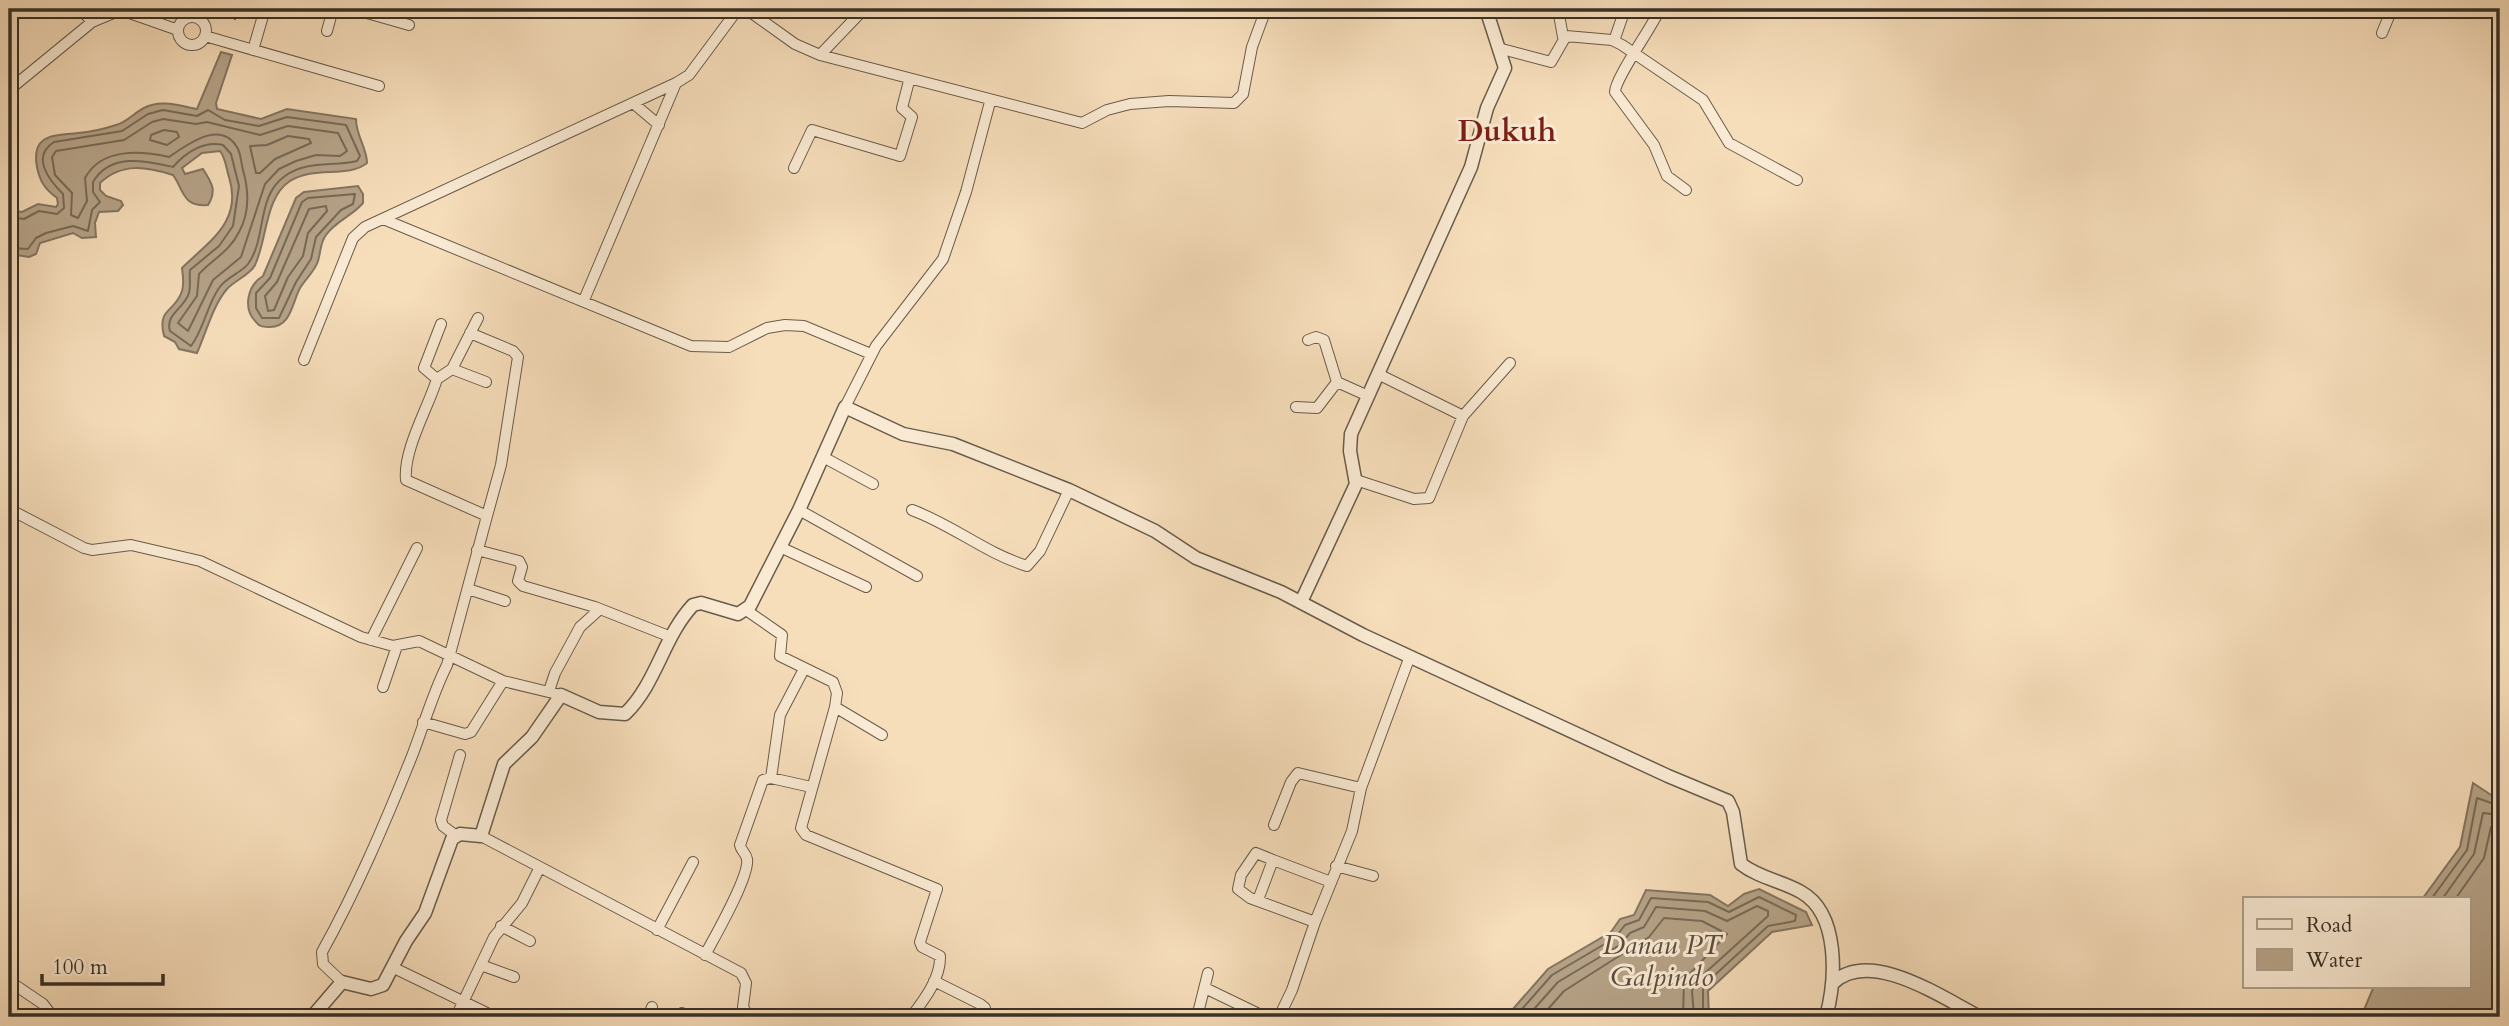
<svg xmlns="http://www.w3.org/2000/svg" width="2509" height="1026" font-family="Cardo,serif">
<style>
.water{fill:#b6a388;stroke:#847561;stroke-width:2}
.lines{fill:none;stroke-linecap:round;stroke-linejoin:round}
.shore{stroke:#776a57;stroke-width:2}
.stream{stroke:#847561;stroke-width:2.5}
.minor-casing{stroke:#685c4b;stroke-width:12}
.tertiary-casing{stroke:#685c4b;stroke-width:15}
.minor{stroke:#faead3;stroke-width:10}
.tertiary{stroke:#faead3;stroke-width:12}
.labels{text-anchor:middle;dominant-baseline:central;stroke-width:6;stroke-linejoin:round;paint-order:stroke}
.water-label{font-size:28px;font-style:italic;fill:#584d3e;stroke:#faead3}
.quarter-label{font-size:30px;font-weight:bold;fill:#7a1f14;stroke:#faead3}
</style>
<rect width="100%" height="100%" fill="#f7debb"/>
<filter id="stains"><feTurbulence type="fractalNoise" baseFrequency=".00286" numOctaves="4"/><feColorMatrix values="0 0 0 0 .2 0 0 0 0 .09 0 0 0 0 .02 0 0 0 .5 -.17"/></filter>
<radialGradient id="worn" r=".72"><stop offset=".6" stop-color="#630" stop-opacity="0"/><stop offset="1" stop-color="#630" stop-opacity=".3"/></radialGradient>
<path class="water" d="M 221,52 L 232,55 L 216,103 L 217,109 L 261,119 L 287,109 L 356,119 C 356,136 367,148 367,163 C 347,179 315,165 290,181 C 265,197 267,240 255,265 C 250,275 235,280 227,289 C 213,305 206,333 197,353 L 179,349 L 175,342 L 164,336 C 157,307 175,313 182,291 C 184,285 183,275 182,268 C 209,241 243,222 229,177 C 226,168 226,159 220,151 L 202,153 L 182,168 L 185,174 L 203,169 C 212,183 217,191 208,205 C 182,207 184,190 173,175 C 147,167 122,162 100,183 L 100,190 L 106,196 L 121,201 L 123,205 L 118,211 L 99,212 L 95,223 L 96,237 L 82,238 L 73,233 L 40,243 L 36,254 L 29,257 L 9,254 L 9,210 L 22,212 L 38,204 L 56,207 L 58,204 L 57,198 C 45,189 40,182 37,167 C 31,134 53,136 78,133 C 91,132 104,129 116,125 C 127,122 134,113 144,108 C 161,99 180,106 197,109 Z
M 358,186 L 363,194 L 363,203 C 352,216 336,221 326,235 C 320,243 321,251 318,261 C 315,271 306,278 300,288 C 292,303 291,327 270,327 C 265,327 259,327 256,322 C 242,308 248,285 263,276 L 296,198 L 304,192 Z
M 2473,783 L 2500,801 L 2500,1017 L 2361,1017 L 2374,986 L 2469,986 L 2469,898 L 2423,898 L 2460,847 Z
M 1759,889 L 1806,912 L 1812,925 L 1772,932 L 1708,991 L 1709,1017 L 1506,1017 L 1548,969 L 1611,932 L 1620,919 L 1634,915 L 1646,890 L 1710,895 L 1728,906 L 1744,894 Z"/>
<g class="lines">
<path class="shore" d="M 163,119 L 196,124 L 207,122 L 260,135 L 288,126 L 338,133 L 347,151 L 340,156 L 316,155 L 296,161 L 279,169 L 265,184 L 241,257 L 213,280 L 188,331 L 178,323 L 197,296 L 199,274 C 213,259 230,251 239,232 C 250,212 249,191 243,170 C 241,163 241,155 238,149 C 222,118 188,144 169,157 C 141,151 102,147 85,178 L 87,201 L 78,218 L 71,215 L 72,193 L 55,175 L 52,157 L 56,151 L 124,140 L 152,122 Z
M 164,130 L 177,132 L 179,137 L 167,145 L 150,140 L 151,135 Z
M 288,136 L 309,139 L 311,143 L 275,159 L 260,173 L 256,173 L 250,146 L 267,145 Z
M 355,194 L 353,204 L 341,210 L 316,237 L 311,259 L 296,282 L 279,318 L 262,318 L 256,308 L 256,293 L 270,278 L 302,202 L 308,198 Z
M 326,206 L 327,211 L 308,233 L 303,256 L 288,277 L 274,310 L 268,311 L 265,296 L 277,282 L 309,209 Z
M 9,217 L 24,219 L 39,211 L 57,214 L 64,208 L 63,194 C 50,181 30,157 54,142 L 122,131 L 148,114 L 163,110 L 197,116 L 208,110 L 225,120 L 259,126 L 287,117 L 346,125 L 360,156 L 357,161 C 333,167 307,160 285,176 C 256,196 267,238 248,264 C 241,273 226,277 219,288 C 207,305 204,329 191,346 L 170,331 C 165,314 184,309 189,293 C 191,286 189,278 190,270 L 219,246 L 233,226 L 239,186 L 231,154 L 223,145 C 204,140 185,153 173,167 C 146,161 111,152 93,182 L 93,192 L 100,202 L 92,210 L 88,231 L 73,226 L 46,233 L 36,238 L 28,249 L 9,248
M 2432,898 L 2467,850 L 2477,798 L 2500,806
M 2443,898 L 2474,854 L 2483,813 L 2500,815
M 2456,898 L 2484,858 L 2491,827 L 2500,826
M 1515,1017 L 1552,975 L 1615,938 L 1625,925 L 1639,920 L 1651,898 L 1708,902 L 1729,912 L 1759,897 L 1796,915 L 1795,921 L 1768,926 L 1703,986 L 1703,1017
M 1527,1017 L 1558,982 L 1620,945 L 1630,933 L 1644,927 L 1656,907 L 1705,911 L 1727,921 L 1757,906 L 1768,911 L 1768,916 L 1695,982 L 1692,991 L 1694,1017
M 1541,1017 L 1564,991 L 1649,937 L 1664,918 L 1702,921 L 1727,934 L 1684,980 L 1683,1017"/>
<path class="stream" d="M 235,19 L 238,9"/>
<defs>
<path id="minor" d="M 353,9 L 409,25
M 746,9 L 795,44 L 820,55 L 1082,123 L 1107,110 L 1130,104 L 1169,101 L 1234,103 L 1243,94 L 1252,47 L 1266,9
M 1558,9 L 1563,37
M 1660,9 C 1651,29 1615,78 1615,92 L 1654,145 L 1667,176 L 1686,190
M178 31a14 14 0 1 1 28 0a14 14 0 1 1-28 0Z
M 92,22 L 121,10 L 178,30
M 327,31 L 333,9
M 2382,33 L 2392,9
M 205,36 L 379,86
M 1614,41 L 1625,9
M 1498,48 L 1551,62 L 1566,36 L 1612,40 L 1622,45 L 1703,100 L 1729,143 L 1797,180
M 253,50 L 265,9
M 820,55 L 864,9
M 9,90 L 92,22 L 81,9
M 633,103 L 659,125
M 794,168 L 812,130 L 900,156 L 912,117 L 902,108 L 909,81
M 383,219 L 691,346 L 729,347 L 767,328 L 785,325 L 804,326 L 871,354
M 584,300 L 676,83 L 689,75 L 738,9
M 470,333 L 513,351 L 518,357 L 501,465 L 487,516
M 1308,340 L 1316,337 L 1324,340 L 1337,382 L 1366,395
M 304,360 L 353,238 L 365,227 L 676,83
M 452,369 L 486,382
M 1378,374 L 1463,416
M 437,379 L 452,369 L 478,318
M 845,407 L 876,346 L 943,259 L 966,192 L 990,102
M 1296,407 L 1317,408 L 1337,382
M 823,457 L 873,484
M 1356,480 L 1414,499 L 1429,498 L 1463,416 L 1510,363
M 9,509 L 84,548 L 92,550 L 131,545 L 200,561 L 361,637 L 393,646 L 419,641 L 503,681 L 561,695
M 799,510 L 917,576
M 912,510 C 953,525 985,553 1027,566 L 1040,551 L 1069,490
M 780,547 L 866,587
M 477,550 L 519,561 L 522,567 L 518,581 L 523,586 L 595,607 L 671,637
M 468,589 L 505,601
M 746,610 L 782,635 L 780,656 L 833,682 L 837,693 L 835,707 L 882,735
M 371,640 L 417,548
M 383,687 L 397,646
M 549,691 L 555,673 L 580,627 L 600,609
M 835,707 L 801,828 L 806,835 L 937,889 L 920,942 L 922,947 L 940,956 C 941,978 924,1000 911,1017
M 423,722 L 465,734 L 471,732 L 503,681
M 771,778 L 780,715 L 804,669
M 1274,825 L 1291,782 L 1298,773 L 1361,788
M 455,835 L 443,826 L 441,820 L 460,755
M 481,836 L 741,973 L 746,983 L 743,1007 L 749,1017
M 1273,860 L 1331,882
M 1336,866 L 1373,876
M 1258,900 L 1273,860 L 1256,853 L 1241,875 L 1238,889 L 1250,898 L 1315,922
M 501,926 L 530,941
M 657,930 L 693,862
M 705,955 C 714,938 750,876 747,859 C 746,853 741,851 740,845 L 763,780 L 771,778 L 811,787
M 481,965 L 514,977
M 392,967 L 495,1017
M 9,981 L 43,1004 L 53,1017
M 934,981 L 980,1004 L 985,1008 L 984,1017
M 342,982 L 323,964 L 322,952 C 357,889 385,823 412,756 C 424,725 432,695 447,665 L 487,516 L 406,480 C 403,450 428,408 437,379 L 424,368 L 441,324
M 1205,988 L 1265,1017
M 411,1014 L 418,1017
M 456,1017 L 494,937 L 522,903 L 540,867
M 648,1017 L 652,1007
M 680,1017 L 682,1013
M 1197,1017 L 1208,973
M 1279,1017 L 1292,990 L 1315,922 L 1352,831 L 1361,788 L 1410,656"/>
<path id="tertiary" d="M 1301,602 L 1356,484 L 1350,451 L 1351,434 L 1471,167 L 1487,108 L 1505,68 L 1486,9
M 1833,983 C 1870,947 1944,999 1980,1017
M 312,1017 L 342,982 L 371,989 L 383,985 L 406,941 L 425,913 L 452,839 L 460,834 L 481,836 L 504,764 L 532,737 L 561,695 L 599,712 L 625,714 C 657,683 663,637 693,605 L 701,603 L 738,614 L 750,606 L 799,510 L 845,407 L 903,434 L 953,444 L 1069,490 L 1155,531 L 1196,558 L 1281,592 L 1363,635 L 1668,776 L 1728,801 L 1733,812 L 1741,864 C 1759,878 1782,881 1801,892 C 1840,914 1836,980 1826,1017"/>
</defs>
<use href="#minor" class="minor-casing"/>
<use href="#tertiary" class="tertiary-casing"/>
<use href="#minor" class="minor"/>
<use href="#tertiary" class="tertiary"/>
</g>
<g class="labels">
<g class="water-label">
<text x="1662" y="945">Danau PT<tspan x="1662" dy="32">Galpindo</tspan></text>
</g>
<g class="quarter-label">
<text x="1507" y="131">Dukuh</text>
</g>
</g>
<rect width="2509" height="1026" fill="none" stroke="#f7debb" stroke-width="35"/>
<rect x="10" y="10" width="2488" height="1005" fill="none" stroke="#383026" stroke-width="3.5"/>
<rect x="18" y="18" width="2474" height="991" fill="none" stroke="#383026" stroke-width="2"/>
<rect x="2243" y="897" width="228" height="91" fill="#faead3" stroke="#aca08e" stroke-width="2"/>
<rect x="2257" y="919" width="35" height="10" fill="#faead3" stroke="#aca08e" stroke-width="2"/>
<text x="2306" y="932" font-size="21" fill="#383026">Road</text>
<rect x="2257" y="949" width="35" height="21" fill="#b6a388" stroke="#aca08e" stroke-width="2"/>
<text x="2306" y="967" font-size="21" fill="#383026">Water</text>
<path d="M42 974v10h121v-10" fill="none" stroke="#383026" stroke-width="3.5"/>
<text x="52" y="974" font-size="21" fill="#383026" stroke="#faead3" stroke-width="5" paint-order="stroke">100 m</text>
<rect width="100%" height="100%" filter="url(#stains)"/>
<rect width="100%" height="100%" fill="url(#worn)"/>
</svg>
